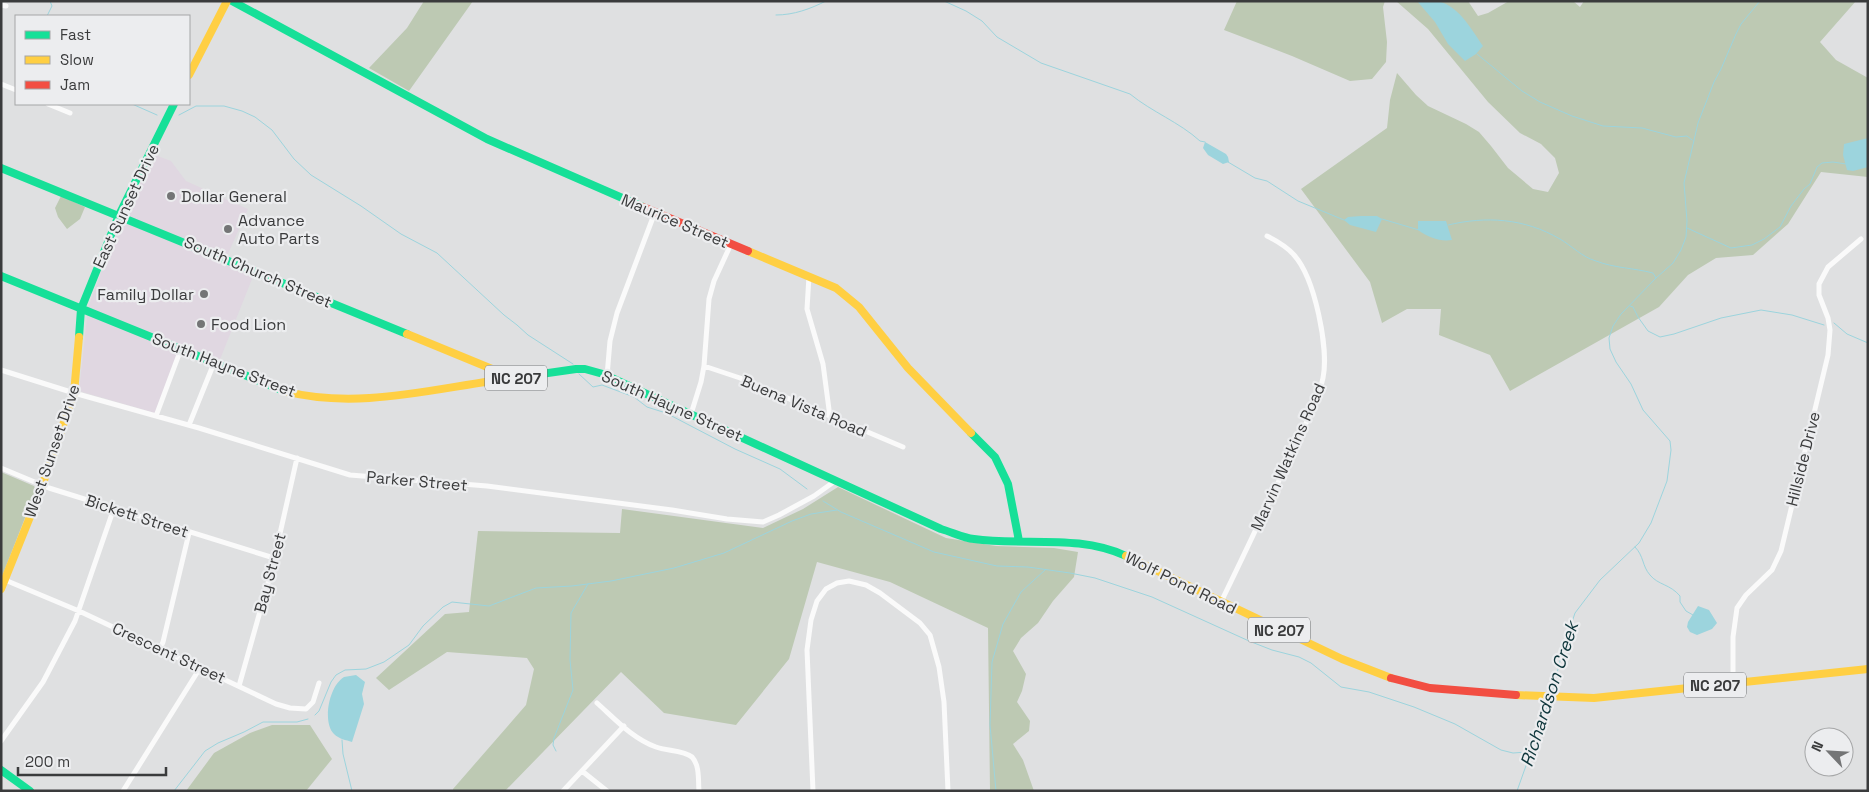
<svg xmlns="http://www.w3.org/2000/svg" width="1869" height="792" font-family="'Space Grotesk',sans-serif">
<style>
.commercial{fill:#e0d7e1}
.green{fill:#bdc9b3}
.water{fill:#9cd4dd}
.lines{fill:none;stroke-linecap:round;stroke-linejoin:round}
.stream{stroke:#9cd4dd;stroke-width:1}
.street{stroke:#fafafa;stroke-width:5}
.fast{stroke:#16e098;stroke-width:8}
.slow{stroke:#ffcf43;stroke-width:8}
.jam{stroke:#f24e42;stroke-width:8}
.poi-dot{fill:#747576;stroke:#ecedef;stroke-width:2}
.labels{text-anchor:middle;dominant-baseline:central;stroke-width:4.5;stroke-linejoin:round;paint-order:stroke}
.shield{fill:#ecedef;stroke:#6f7072;stroke-width:1}
.shield-label{font-size:15px;font-weight:bold;fill:#3a3b3c}
.poi-label{font-size:16px;fill:#3a3b3c;stroke:#ecedef;text-anchor:start}
.street-label{font-size:16px;fill:#3a3b3c;stroke:#ecedef}
.water-label{font-size:18px;font-style:italic;fill:#0d353a;stroke:#ecedef}
</style>
<rect width="100%" height="100%" fill="#dfe0e1"/>
<path class="commercial" d="M 155,155 L 171,161 L 186,181 L 248,209 L 227,256 L 256,269 L 219,362 L 180,346 L 155,413 L 79,391 L 88,308 L 107,256 L 129,206 Z"/>
<path class="green" d="M 424,1 L 473,1 L 409,91 L 369,68 L 407,28 Z
M 1237,1 L 1385,1 L 1383,7 L 1387,42 L 1386,62 L 1372,79 L 1350,81 L 1292,56 L 1224,30 Z
M 1396,1 L 1468,1 L 1478,16 L 1488,13 L 1509,1 L 1573,1 L 1580,7 L 1584,1 L 1856,1 L 1820,42 L 1836,60 L 1868,78 L 1868,177 L 1821,172 L 1788,224 L 1753,255 L 1716,258 L 1688,275 L 1659,307 L 1510,391 L 1490,355 L 1439,335 L 1441,309 L 1407,309 L 1382,323 L 1370,282 L 1301,189 L 1387,128 L 1390,100 L 1397,73 L 1416,95 L 1428,106 L 1466,124 L 1479,132 L 1491,146 L 1508,168 L 1533,189 L 1548,192 L 1559,173 L 1555,158 L 1541,144 L 1520,133 L 1488,102 L 1428,29 Z
M 61,196 L 85,207 L 80,219 L 67,229 L 58,217 L 55,208 Z
M 1,472 L 34,486 L 36,490 L 1,579 Z
M 838,487 L 946,538 L 996,546 L 1054,548 L 1078,552 L 1074,577 L 1053,601 L 1038,623 L 1021,638 L 1013,651 L 1026,674 L 1022,691 L 1017,702 L 1030,721 L 1029,731 L 1013,744 L 1023,760 L 1034,791 L 990,791 L 988,628 L 890,582 L 817,562 L 789,659 L 736,725 L 664,713 L 621,672 L 505,791 L 453,791 L 453,789 L 526,705 L 534,669 L 527,658 L 447,652 L 389,690 L 376,678 L 445,614 L 469,612 L 478,531 L 620,533 L 622,509 L 763,528 L 803,509 Z
M 272,725 L 310,725 L 332,759 L 306,791 L 186,791 L 214,753 L 250,733 Z"/>
<path class="water" d="M 1417,1 C 1424,1 1434,0 1441,2 C 1460,8 1472,30 1483,46 L 1476,54 L 1465,61 L 1448,44 L 1435,22 Z
M 1868,138 L 1868,167 L 1853,171 L 1847,170 L 1843,155 L 1844,144 Z
M 1205,142 L 1226,154 L 1228,157 L 1229,162 L 1223,164 L 1208,155 L 1203,148 Z
M 1361,216 L 1377,216 L 1382,219 L 1376,232 L 1350,225 L 1344,220 L 1348,217 Z
M 1418,221 L 1446,221 L 1452,240 C 1440,242 1428,237 1418,230 Z
M 1698,606 L 1709,610 L 1717,623 L 1712,629 L 1697,635 L 1690,632 L 1687,627 L 1688,622 Z
M 356,675 L 365,682 L 362,694 L 364,704 L 352,742 C 346,740 339,739 334,734 C 322,722 329,686 344,677 C 348,676 352,676 356,675 Z"/>
<g class="lines">
<path class="stream" d="M 944,1 L 966,11 L 982,21 L 997,37 L 1041,63 L 1130,94 C 1152,112 1179,122 1200,141 L 1205,142
M 776,15 C 794,15 810,9 826,1
M 47,16 L 52,6 L 50,1
M 1477,54 L 1522,91 L 1540,102 L 1572,116 L 1603,126 L 1642,128 L 1676,137 L 1687,136 L 1692,140
M 132,104 L 157,115
M 179,115 L 196,106 L 224,106 L 242,111 L 255,117 L 272,130 L 294,159 L 311,175 L 361,206 L 401,234 L 437,253 L 504,315 L 517,325 L 528,335 L 573,364
M 1228,162 L 1255,178 L 1267,181 L 1298,201 L 1344,220
M 1382,219 L 1419,230
M 1448,225 C 1486,216 1524,218 1560,239 C 1572,246 1582,257 1596,261 C 1614,268 1634,268 1653,273 L 1656,278
M 1687,228 L 1731,248 L 1752,245 L 1764,239 L 1780,227 L 1791,206 L 1804,189 L 1810,184 L 1817,167 L 1822,163 L 1833,162 L 1846,164
M 1630,306 L 1633,307 L 1638,317 L 1648,331 L 1660,337 L 1674,334 L 1721,318 L 1761,310 L 1792,315 L 1824,325
M 1834,323 L 1847,334 L 1868,343
M 579,374 L 593,387 L 602,385 L 634,397 L 647,407 L 666,413 L 735,449 L 780,469 L 807,489
M 823,501 L 841,512 L 934,552 L 997,566 L 1028,567 L 1070,573 L 1095,578 L 1152,597 L 1249,641 L 1272,650 L 1299,657 L 1311,663 L 1341,687 L 1369,692 L 1414,707 L 1455,724 L 1501,750 L 1513,753 L 1527,752 L 1530,754
M 1635,547 C 1644,556 1642,566 1650,575 C 1658,585 1670,584 1680,596 L 1680,602 L 1686,611 L 1693,615
M 1552,693 L 1563,649 L 1575,613 L 1600,580 L 1639,543 L 1651,523 L 1667,481 L 1671,450 L 1670,441 L 1643,410 L 1631,384 L 1616,362 L 1610,349 L 1609,338 L 1613,326 L 1621,314 L 1656,278 L 1673,263 L 1681,250 L 1686,237 L 1687,221 L 1684,183 L 1698,123 L 1714,82 L 1721,69 L 1736,34 L 1741,24 L 1760,1
M 315,715 L 319,711 L 331,682 L 336,675 L 345,670 L 366,669 L 384,662 L 409,645 L 423,626 L 443,607 L 452,602 L 489,606 L 536,588 L 572,586 L 611,581 L 674,568 L 724,553 L 792,521 L 811,514 L 837,510
M 342,740 L 343,754 L 352,791
M 556,751 L 553,745 L 554,738 L 573,690 L 570,660 L 571,613 L 588,584
M 174,791 L 205,751 L 218,743 L 244,732 L 263,722 L 297,722 L 308,719
M 996,791 L 990,725 L 992,662 L 1003,624 L 1021,592 L 1045,570
M 1517,791 L 1549,701"/>
<path class="street" d="M 1,5 L 6,6
M 1,84 L 16,90
M 48,104 L 70,113
M 809,276 L 807,309 L 823,364 L 830,417
M 704,366 L 740,378 L 903,447
M 1,370 L 74,393 L 199,428 L 350,475 L 487,486 L 672,510 L 727,519 L 763,522 L 779,515 L 814,496 L 835,481
M 607,376 L 610,341 L 617,313 L 655,212
M 691,414 L 701,382 L 704,366 L 709,299 L 714,281 L 731,244
M 156,416 L 181,349
M 189,425 L 214,363
M 1,468 L 49,488 L 274,558
M 5,580 L 79,611 L 276,704 L 290,708 L 306,709 L 313,702 L 319,683
M 1221,602 C 1245,553 1268,504 1291,455 C 1302,430 1317,405 1323,378 C 1329,349 1315,278 1294,255 C 1287,247 1277,241 1267,236
M 160,649 L 163,642 L 189,533
M 1733,683 L 1733,637 L 1737,608 L 1746,595 L 1772,570 L 1781,551 L 1828,355 L 1830,330 L 1828,318 L 1819,295 L 1819,284 L 1828,267 L 1861,239
M 239,686 L 272,569 L 297,458
M 597,703 C 615,719 633,739 656,747 C 666,751 684,750 692,757 C 700,766 698,780 699,791
M 1,741 L 43,682 L 75,621 L 114,508
M 582,771 L 607,791
M 123,791 L 200,668
M 563,791 L 624,726
M 813,791 L 807,650 L 811,620 L 817,601 L 826,589 L 837,583 L 849,581 L 866,585 L 880,593 L 920,623 L 930,635 L 939,667 L 944,702 L 948,791"/>
<path class="fast" d="M 232,1 L 487,139 L 643,207
M 1,168 L 407,334
M 1,276 L 284,391
M 79,337 L 81,309 L 119,215 L 174,104
M 492,381 L 576,369 L 585,369 L 603,374 L 941,529 C 952,532 963,538 974,539 C 1025,546 1079,534 1126,556
M 971,433 L 995,457 L 1008,484 L 1019,541
M 1,770 L 30,791"/>
<path class="slow" d="M 189,75 L 227,1
M 748,251 L 836,288 L 859,307 L 908,368 L 971,433
M 407,334 L 514,378
M 284,391 C 353,409 423,391 492,381
M 1126,556 L 1342,659 L 1391,678
M 1,589 L 40,492 L 74,393 L 79,337
M 1516,695 L 1594,698 L 1868,669"/>
<path class="jam" d="M 643,207 L 748,251
M 1391,678 L 1430,688 L 1516,695"/>
</g>
<g class="poi-dot">
<circle cx="171" cy="196" r="5"/>
<circle cx="228" cy="229" r="5"/>
<circle cx="204" cy="294" r="5"/>
<circle cx="201" cy="324" r="5"/>
</g>
<g class="labels">
<g class="shield">
<rect x="485" y="365.5" width="62" height="25" rx="4"/>
<rect x="1248" y="617.5" width="62" height="25" rx="4"/>
<rect x="1684" y="672.5" width="62" height="25" rx="4"/>
</g>
<g class="shield-label">
<text x="516" y="378">NC 207</text>
<text x="1279" y="630">NC 207</text>
<text x="1715" y="685">NC 207</text>
</g>
<g class="poi-label">
<text x="181" y="196">Dollar General</text>
<text x="238" y="220">Advance<tspan x="238" dy="18">Auto Parts</tspan></text>
<text x="194" y="294" text-anchor="end">Family Dollar</text>
<text x="211" y="324">Food Lion</text>
</g>
<g class="street-label">
<text transform="translate(126 206) rotate(-65)">East Sunset Drive</text>
<text transform="translate(675 221) rotate(23)">Maurice Street</text>
<text transform="translate(258 272) rotate(23)">South Church Street</text>
<text transform="translate(224 365) rotate(21)">South Hayne Street</text>
<text transform="translate(672 406) rotate(24)">South Hayne Street</text>
<text transform="translate(804 406) rotate(23)">Buena Vista Road</text>
<text transform="translate(52 451) rotate(-71)">West Sunset Drive</text>
<text transform="translate(1288 457) rotate(-66)">Marvin Watkins Road</text>
<text transform="translate(1803 459) rotate(-76)">Hillside Drive</text>
<text transform="translate(417 481) rotate(5)">Parker Street</text>
<text transform="translate(137 516) rotate(18)">Bickett Street</text>
<text transform="translate(270 573) rotate(-75)">Bay Street</text>
<text transform="translate(1181 583) rotate(26)">Wolf Pond Road</text>
<text transform="translate(169 653) rotate(25)">Crescent Street</text>
</g>
<g class="water-label">
<text transform="translate(1549 694) rotate(-72)">Richardson Creek</text>
</g>
</g>
<rect width="1869" height="792" fill="none" stroke="#3a3b3c" stroke-width="5"/>
<rect x="15" y="15" width="175" height="90" fill="#ecedef" stroke="#a5a6a7"/>
<rect x="25" y="31" width="25" height="8" fill="#16e098" stroke="#a5a6a7"/>
<text x="60" y="40" font-size="15" fill="#3a3b3c">Fast</text>
<rect x="25" y="56" width="25" height="8" fill="#ffcf43" stroke="#a5a6a7"/>
<text x="60" y="65" font-size="15" fill="#3a3b3c">Slow</text>
<rect x="25" y="81" width="25" height="8" fill="#f24e42" stroke="#a5a6a7"/>
<text x="60" y="90" font-size="15" fill="#3a3b3c">Jam</text>
<g transform="translate(1829 752) rotate(295)"><circle r="24" fill="#ecedef" stroke="#a5a6a7"/>
<path d="M0-4L9 19L0 12L-9 19Z" fill="#747576"/>
<text y="-8" font-size="14" font-weight="bold" text-anchor="middle" fill="#3a3b3c">N</text>
</g>
<path d="M18 767v8h148v-8" fill="none" stroke="#3a3b3c" stroke-width="2.5"/>
<text x="25" y="767" font-size="15" fill="#3a3b3c" stroke="#ecedef" stroke-width="4" paint-order="stroke">200 m</text>
</svg>
